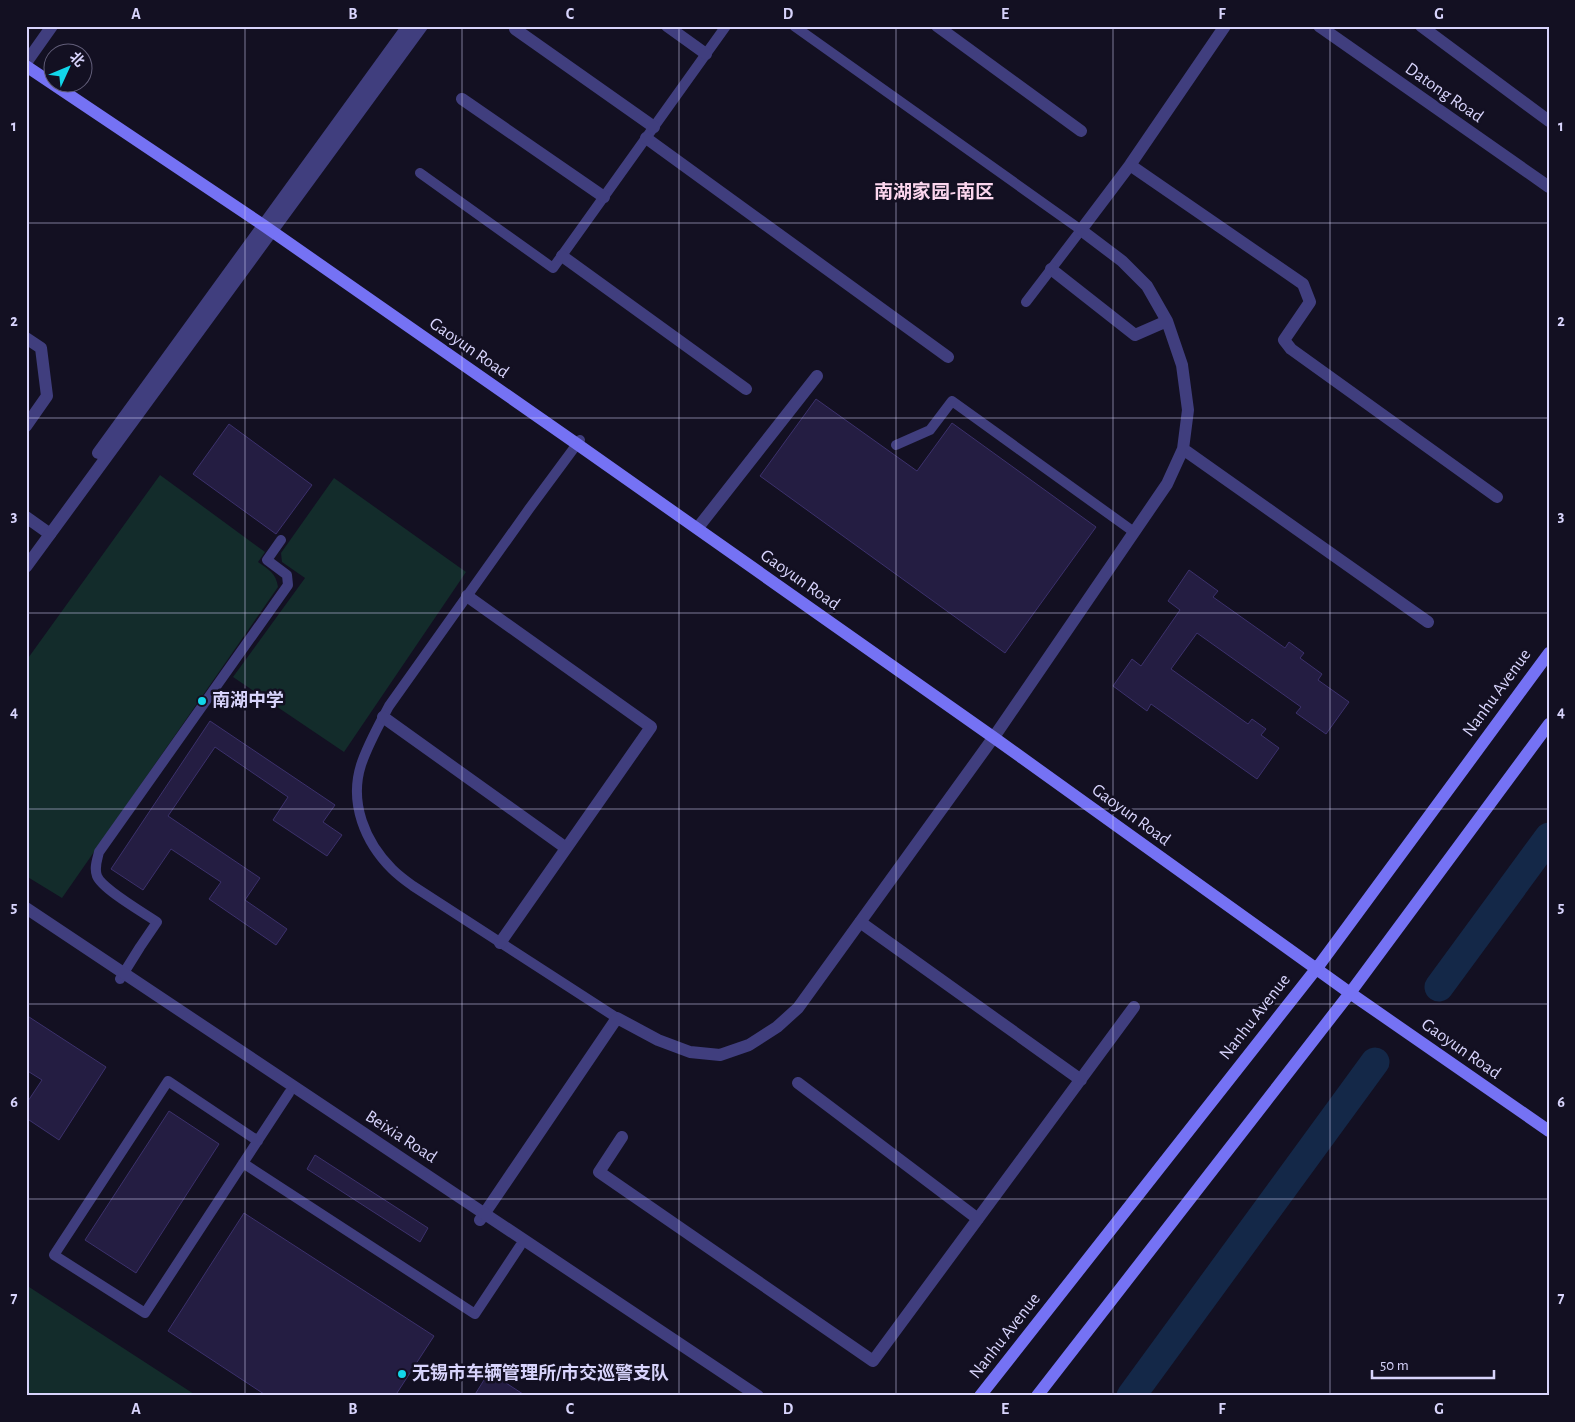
<svg xmlns="http://www.w3.org/2000/svg" width="1575" height="1422" font-family="'Alegreya Sans','Noto Sans SC',sans-serif">
<style>
.green{fill:#132c2b}
.lines{fill:none;stroke-linecap:round;stroke-linejoin:round}
.river{stroke:#142848;stroke-width:29}
.building{fill:#241d42;stroke:#3c316c}
.service{stroke:#403e7e;stroke-width:10}
.minor{stroke:#403e7e;stroke-width:12}
.tertiary{stroke:#403e7e;stroke-width:12}
.secondary{stroke:#7572f4;stroke-width:12}
.grid{fill:none;stroke:#d8d4fc;stroke-width:1;stroke-opacity:0.55}
.poi-dot{fill:#12d6ea;stroke:#131022;stroke-width:2}
.labels{text-anchor:middle;dominant-baseline:central;stroke-width:5;stroke-linejoin:round;paint-order:stroke}
.street-label{font-size:18px;fill:#d8d4fc;stroke:#131022}
.poi-label{font-size:18px;font-weight:bold;fill:#d8d4fc;stroke:#131022;text-anchor:start}
.neighbourhood-label{font-size:19px;font-weight:bold;fill:#fcd6ee;stroke:#131022}
.neatline{fill:none;stroke:#d8d4fc;stroke-width:2}
.grid-label{font-size:16px;text-anchor:middle;font-weight:bold;fill:#d8d4fc}
</style>
<rect width="100%" height="100%" fill="#131022"/>
<path class="green" d="M 160,475 L 265,552 L 258,562 C 269,570 276,573 278,587 L 62,898 L 26,876 L 26,661 Z
M 334,478 L 466,572 L 344,752 L 233,677 L 305,578 L 282,562 L 281,553 Z
M 26,1285 L 197,1396 L 26,1396 Z"/>
<g class="lines">
<path class="river" d="M 1439,987 L 1549,837
M 1131,1396 L 1375,1062"/>
</g>
<path class="building" d="M 816,399 L 917,471 L 952,423 L 1096,527 L 1005,653 L 760,476 Z
M 229,424 L 312,485 L 276,534 L 193,474 Z
M 1189,570 L 1218,591 L 1213,597 L 1285,648 L 1289,642 L 1304,653 L 1300,658 L 1322,674 L 1318,680 L 1349,702 L 1326,734 L 1296,713 L 1301,707 L 1197,633 L 1171,669 L 1248,724 L 1252,719 L 1266,729 L 1261,735 L 1279,748 L 1257,779 L 1151,704 L 1147,711 L 1113,686 L 1132,659 L 1141,666 L 1180,610 L 1168,601 Z
M 210,721 L 335,805 L 323,822 L 342,835 L 327,856 L 273,820 L 288,797 L 215,747 L 168,816 L 260,878 L 245,900 L 287,929 L 276,945 L 209,899 L 221,882 L 171,849 L 143,890 L 111,869 Z
M 26,1015 L 106,1067 L 59,1140 L 26,1118 L 26,1104 L 42,1080 L 26,1070 Z
M 169,1111 L 219,1144 L 136,1273 L 85,1240 Z
M 315,1155 L 428,1228 L 420,1242 L 307,1169 Z
M 244,1213 L 434,1336 L 395,1396 L 267,1396 L 168,1331 Z
M 489,1372 L 526,1396 L 474,1396 Z"/>
<g class="lines">
<path class="service" d="M 794,26 L 1081,230 L 1026,302
M 420,173 L 553,268 L 726,26
M 580,440 L 529,509 L 389,706 C 379,725 368,744 361,765 C 349,803 365,842 392,869 C 398,875 406,881 413,886 L 617,1018
M 896,445 L 930,430 L 952,401 L 1134,532
M 120,979 L 140,947 L 157,922 C 144,913 102,889 97,876 C 94,868 97,860 99,852 L 288,585 L 287,575 L 267,560 L 281,540
M 258,1141 L 168,1081 L 54,1255 L 145,1313 L 289,1093
M 243,1163 L 475,1314 L 520,1246"/>
<path class="minor" d="M 667,26 L 706,54
M 937,26 L 1081,131
M 515,29 L 654,127
M 28,60 L 52,26
M 462,99 L 604,197
M 646,138 L 948,357
M 1130,165 L 1303,284 L 1310,302 L 1284,340 L 1291,349 L 1497,497
M 562,256 L 746,389
M 1051,269 L 1135,335 L 1167,321
M 26,338 L 41,348 L 47,396 L 26,426
M 1183,449 L 1428,622
M 26,517 L 50,534
M 700,525 L 817,376
M 467,596 L 651,727 L 500,943
M 383,717 L 566,848
M 860,922 L 1081,1080
M 798,1083 L 978,1219
M 622,1137 L 599,1172 L 873,1361 L 1134,1007
M 480,1220 L 617,1018 L 658,1040 L 690,1052 L 720,1055 L 749,1045 L 777,1027 L 798,1008 L 996,734 L 1167,484 L 1183,449 L 1188,410 L 1182,365 L 1167,321 L 1147,286 L 1122,261 L 1081,230 L 1130,165 L 1225,26"/>
<path class="tertiary" d="M 1319,26 L 1549,187
M 1421,26 L 1549,121
M 98,453 L 408,26
M 26,567 L 422,26
M 26,908 L 758,1396"/>
<path class="secondary" d="M 26,66 L 263,225 L 577,444 L 993,737 L 1350,993 L 1549,1131
M 980,1396 L 1320,964 L 1549,653
M 1037,1396 L 1350,993 L 1549,724"/>
</g>
<path class="grid" d="M 245,26 L 245,1396M 462,26 L 462,1396M 679,26 L 679,1396M 896,26 L 896,1396M 1113,26 L 1113,1396M 1330,26 L 1330,1396M 26,223 L 1549,223M 26,418 L 1549,418M 26,613 L 1549,613M 26,809 L 1549,809M 26,1004 L 1549,1004M 26,1199 L 1549,1199"/>
<g class="poi-dot">
<circle cx="202" cy="701" r="5"/>
<circle cx="402" cy="1374" r="5"/>
</g>
<g class="labels">
<g class="street-label">
<text transform="translate(1444 93) rotate(35)">Datong Road</text>
<text transform="translate(469 348) rotate(35)">Gaoyun Road</text>
<text transform="translate(800 580) rotate(35)">Gaoyun Road</text>
<text transform="translate(1497 693) rotate(-54)">Nanhu Avenue</text>
<text transform="translate(1131 815) rotate(36)">Gaoyun Road</text>
<text transform="translate(1255 1017) rotate(-52)">Nanhu Avenue</text>
<text transform="translate(1461 1049) rotate(35)">Gaoyun Road</text>
<text transform="translate(401 1137) rotate(33)">Beixia Road</text>
<text transform="translate(1005 1336) rotate(-52)">Nanhu Avenue</text>
</g>
<g class="poi-label">
<text x="212" y="701">南湖中学</text>
<text x="412" y="1374">无锡市车辆管理所/市交巡警支队</text>
</g>
<g class="neighbourhood-label">
<text x="934" y="192">南湖家园-南区</text>
</g>
</g>
<rect width="1575" height="1422" fill="none" stroke="#131022" stroke-width="55"/>
<g transform="translate(68 68) rotate(46)"><circle r="24" fill="#131022" stroke="#625e79"/>
<path d="M0-4L9 19L0 12L-9 19Z" fill="#12d6ea"/>
<text y="-8" font-size="14" font-weight="bold" text-anchor="middle" fill="#d8d4fc">北</text>
</g>
<path d="M1372 1370v8h122v-8" fill="none" stroke="#d8d4fc" stroke-width="2.5"/>
<text x="1380" y="1370" font-size="15" fill="#d8d4fc" stroke="#131022" stroke-width="4" paint-order="stroke">50 m</text>
<rect x="28" y="28" width="1520" height="1366" class="neatline"/>
<g class="grid-label">
<text x="136" y="19">A</text>
<text x="353" y="19">B</text>
<text x="570" y="19">C</text>
<text x="788" y="19">D</text>
<text x="1005" y="19">E</text>
<text x="1222" y="19">F</text>
<text x="1439" y="19">G</text>
<text x="14" y="131">1</text>
<text x="1561" y="131">1</text>
<text x="14" y="326">2</text>
<text x="1561" y="326">2</text>
<text x="14" y="521">3</text>
<text x="1561" y="521">3</text>
<text x="14" y="717">4</text>
<text x="1561" y="717">4</text>
<text x="14" y="912">5</text>
<text x="1561" y="912">5</text>
<text x="14" y="1107">6</text>
<text x="1561" y="1107">6</text>
<text x="14" y="1303">7</text>
<text x="1561" y="1303">7</text>
<text x="136" y="1414">A</text>
<text x="353" y="1414">B</text>
<text x="570" y="1414">C</text>
<text x="788" y="1414">D</text>
<text x="1005" y="1414">E</text>
<text x="1222" y="1414">F</text>
<text x="1439" y="1414">G</text>
</g>
</svg>
